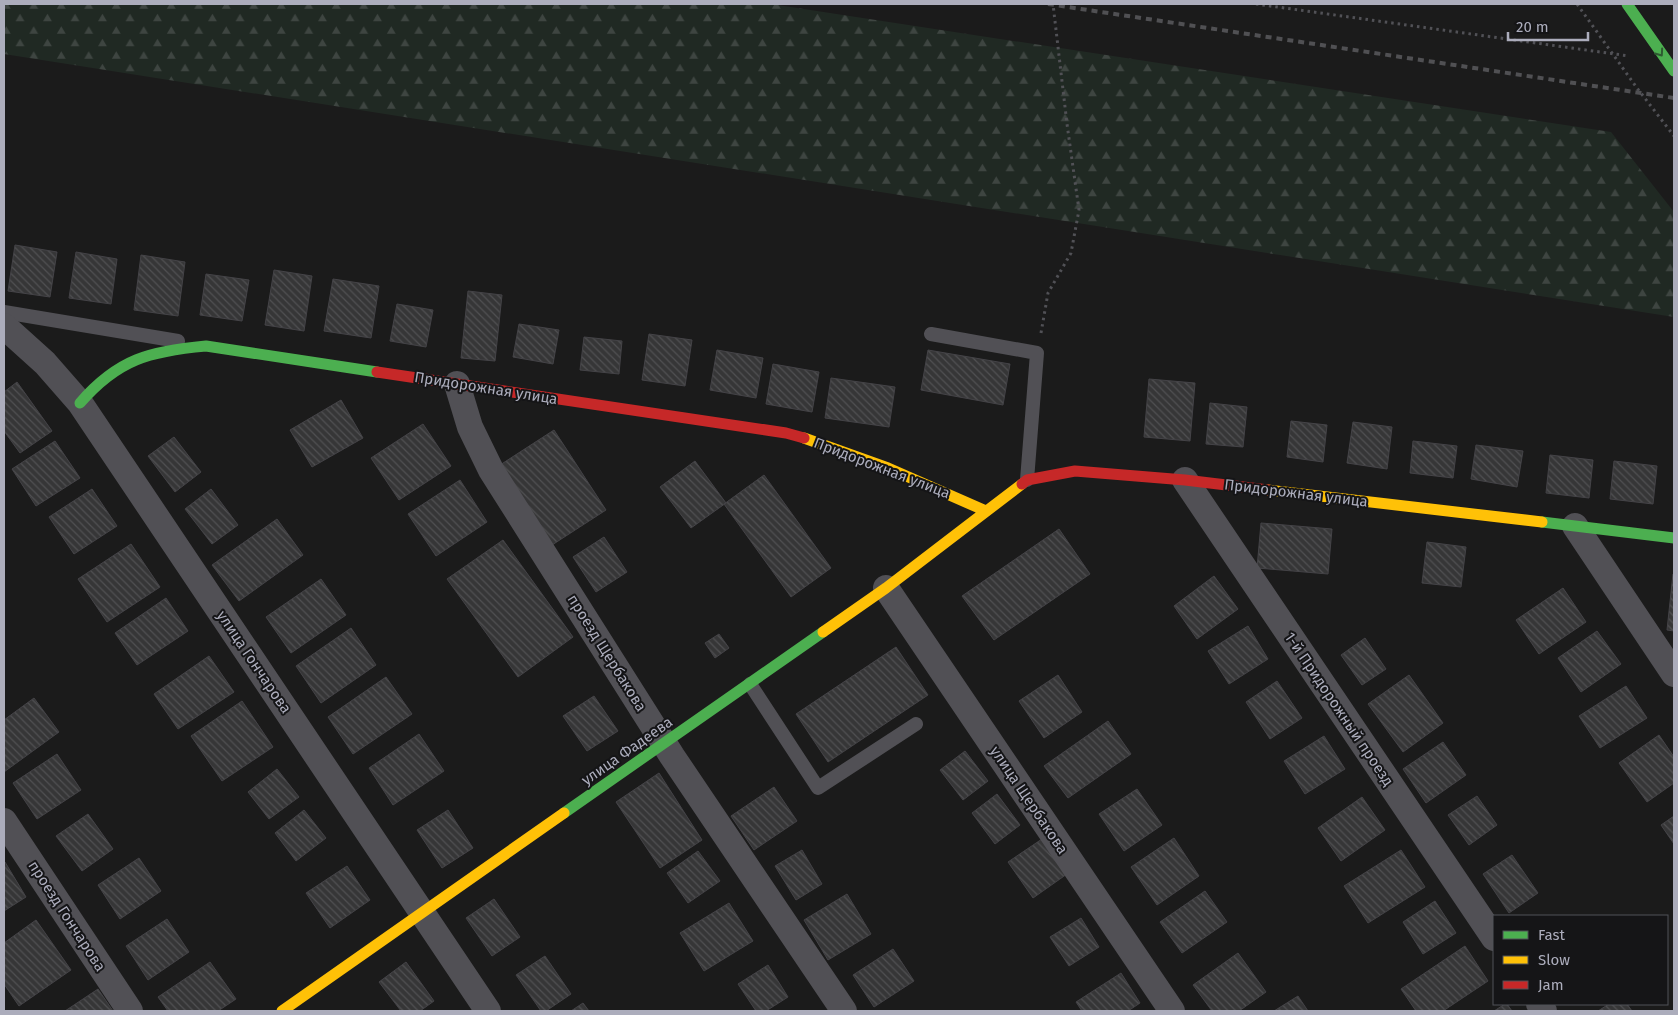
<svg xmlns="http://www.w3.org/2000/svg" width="1678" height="1015" font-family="'Fira Sans',sans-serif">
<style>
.forest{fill:url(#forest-firs)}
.building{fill:url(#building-back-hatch);stroke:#444347}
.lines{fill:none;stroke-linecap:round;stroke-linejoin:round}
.path{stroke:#515156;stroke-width:3;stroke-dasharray:2.5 4;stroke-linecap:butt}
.lane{stroke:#515055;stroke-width:14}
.street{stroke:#515055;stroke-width:26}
.fast{stroke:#4caf50;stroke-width:11}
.slow{stroke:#ffc107;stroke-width:11}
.jam{stroke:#c62828;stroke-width:11}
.rail{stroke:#505053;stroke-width:4;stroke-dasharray:6 5;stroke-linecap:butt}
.path-bridge{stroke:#515156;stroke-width:3;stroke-dasharray:2.5 4;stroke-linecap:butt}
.fast-bridge{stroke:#4caf50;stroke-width:11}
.oneway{stroke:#2e5a31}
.labels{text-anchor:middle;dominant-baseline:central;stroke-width:4;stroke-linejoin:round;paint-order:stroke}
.street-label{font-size:15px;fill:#acadbc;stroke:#151517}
</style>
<defs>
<pattern id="forest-firs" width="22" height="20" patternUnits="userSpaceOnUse" patternTransform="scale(1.25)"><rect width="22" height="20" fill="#202923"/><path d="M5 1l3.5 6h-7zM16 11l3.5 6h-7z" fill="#3e4541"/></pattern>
<pattern id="building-back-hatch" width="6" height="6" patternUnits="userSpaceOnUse" patternTransform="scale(1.25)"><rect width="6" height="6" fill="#363637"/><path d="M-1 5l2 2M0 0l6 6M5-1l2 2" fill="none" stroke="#505052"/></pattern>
</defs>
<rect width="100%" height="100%" fill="#1b1b1b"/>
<path class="forest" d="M 4,4 L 771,4 L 1611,132 L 1674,212 L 1674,317 L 4,54 Z"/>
<path class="building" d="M 15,245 L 57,252 L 50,297 L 8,291 Z
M 76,252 L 117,259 L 111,304 L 69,298 Z
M 141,255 L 185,262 L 178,316 L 134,310 Z
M 274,270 L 312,276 L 304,331 L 265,325 Z
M 206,274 L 249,280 L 242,321 L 200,315 Z
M 333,279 L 379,286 L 371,338 L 324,331 Z
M 468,291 L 502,295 L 495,361 L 461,358 Z
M 397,304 L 433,310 L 426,347 L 390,341 Z
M 519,324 L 559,330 L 553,364 L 513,357 Z
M 649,334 L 692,340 L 685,386 L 642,380 Z
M 584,337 L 622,341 L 619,374 L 580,370 Z
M 717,350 L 763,358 L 756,398 L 710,390 Z
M 928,350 L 1010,364 L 1003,405 L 921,390 Z
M 773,364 L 819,372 L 812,412 L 766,404 Z
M 831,378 L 895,387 L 889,427 L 825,418 Z
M 1149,379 L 1195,383 L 1190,441 L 1144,437 Z
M 17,382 L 52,431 L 20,453 L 4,431 L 4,392 Z
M 341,400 L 363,438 L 312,467 L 290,430 Z
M 1210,403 L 1247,407 L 1243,447 L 1206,444 Z
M 1291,421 L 1327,425 L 1323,462 L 1287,457 Z
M 1353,422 L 1392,427 L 1387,469 L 1347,463 Z
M 423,424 L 451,466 L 399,500 L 371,458 Z
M 554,430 L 606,510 L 552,545 L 500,465 Z
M 174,437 L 201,472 L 175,492 L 148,456 Z
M 55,441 L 80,478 L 36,506 L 12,469 Z
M 1413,441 L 1457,446 L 1453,478 L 1410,473 Z
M 1476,445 L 1523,451 L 1517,487 L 1471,479 Z
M 1550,455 L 1593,460 L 1589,498 L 1546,493 Z
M 695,461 L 726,503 L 691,528 L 660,487 Z
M 1614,461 L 1657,466 L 1653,504 L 1610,499 Z
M 764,475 L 831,568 L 791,597 L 724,504 Z
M 460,480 L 487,522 L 436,556 L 408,514 Z
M 92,489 L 117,526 L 74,554 L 49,517 Z
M 211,489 L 238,525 L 212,544 L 185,509 Z
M 277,519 L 303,555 L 239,601 L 212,565 Z
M 1261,523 L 1332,529 L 1328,574 L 1257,568 Z
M 1059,529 L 1090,574 L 994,640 L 962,596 Z
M 604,537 L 627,572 L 596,592 L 573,557 Z
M 503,540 L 573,637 L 518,677 L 447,579 Z
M 1427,542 L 1466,547 L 1461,587 L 1422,583 Z
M 131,544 L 160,587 L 107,622 L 78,579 Z
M 1673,574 L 1674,574 L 1674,631 L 1667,630 Z
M 1214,576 L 1238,609 L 1197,639 L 1174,606 Z
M 321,579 L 346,615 L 291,653 L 266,617 Z
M 1563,588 L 1586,622 L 1539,654 L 1516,620 Z
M 166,598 L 188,631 L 137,665 L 115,633 Z
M 1248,626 L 1268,659 L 1229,684 L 1208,651 Z
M 351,628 L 376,665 L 321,703 L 296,666 Z
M 1597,631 L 1621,664 L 1581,692 L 1558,658 Z
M 719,634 L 729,648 L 715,658 L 705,643 Z
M 1365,638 L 1386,669 L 1362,685 L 1341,655 Z
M 896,647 L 928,695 L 828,762 L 796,714 Z
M 209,656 L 234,692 L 178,729 L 154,694 Z
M 1058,675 L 1082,712 L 1044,738 L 1019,701 Z
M 1409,675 L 1443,723 L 1403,752 L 1368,704 Z
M 386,677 L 412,714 L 353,754 L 328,717 Z
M 1277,681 L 1302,718 L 1270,739 L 1246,702 Z
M 1626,686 L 1647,718 L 1600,748 L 1579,716 Z
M 594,696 L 618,731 L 587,751 L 563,716 Z
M 34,698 L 59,732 L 4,772 L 4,720 Z
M 242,701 L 273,747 L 222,781 L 191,736 Z
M 1108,721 L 1131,754 L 1068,798 L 1044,766 Z
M 419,734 L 444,771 L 393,805 L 369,768 Z
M 1659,735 L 1674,757 L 1674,783 L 1647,802 L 1619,763 Z
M 1324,736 L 1345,769 L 1305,794 L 1284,761 Z
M 1443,742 L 1466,775 L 1426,803 L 1403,769 Z
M 965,751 L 988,781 L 963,800 L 940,770 Z
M 57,754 L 81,790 L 37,819 L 13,783 Z
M 277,769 L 299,797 L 269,819 L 248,792 Z
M 659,773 L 702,840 L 660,868 L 616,802 Z
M 774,787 L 797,821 L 754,850 L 731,816 Z
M 1137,789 L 1162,825 L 1124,851 L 1099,814 Z
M 997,794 L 1020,825 L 995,844 L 972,813 Z
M 1477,796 L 1497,825 L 1469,845 L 1448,815 Z
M 1362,797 L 1385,830 L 1341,861 L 1318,828 Z
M 304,810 L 326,838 L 296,861 L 275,833 Z
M 448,810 L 473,848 L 442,868 L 417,830 Z
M 88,814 L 113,849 L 82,871 L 56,836 Z
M 1674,816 L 1674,844 L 1661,825 Z
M 1174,838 L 1199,876 L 1157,905 L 1131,867 Z
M 1042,839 L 1067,874 L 1033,898 L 1008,862 Z
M 802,850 L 822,884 L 796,900 L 775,866 Z
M 1401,850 L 1425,887 L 1368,923 L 1344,886 Z
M 698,851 L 720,881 L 688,903 L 667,873 Z
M 1512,855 L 1538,893 L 1509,913 L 1483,874 Z
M 139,858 L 161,891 L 120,919 L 98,885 Z
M 5,862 L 26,897 L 4,911 L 4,863 Z
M 347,866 L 370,900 L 330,928 L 306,893 Z
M 1205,891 L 1227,922 L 1182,953 L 1160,922 Z
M 847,894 L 871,934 L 828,960 L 804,920 Z
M 494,899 L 520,937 L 492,956 L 466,918 Z
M 1435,901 L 1456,933 L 1423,954 L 1403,922 Z
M 729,903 L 753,941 L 704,971 L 680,933 Z
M 1081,918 L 1099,947 L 1069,966 L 1050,937 Z
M 167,919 L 189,952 L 148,980 L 126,946 Z
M 36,920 L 71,970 L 19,1006 L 4,984 L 4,943 Z
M 1465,946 L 1488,981 L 1443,1011 L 1416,1011 L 1401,989 Z
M 893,949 L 914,981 L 874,1007 L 853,975 Z
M 1238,953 L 1266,992 L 1239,1011 L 1212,1011 L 1193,985 Z
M 545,956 L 571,994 L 546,1011 L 541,1011 L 516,975 Z
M 210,962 L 236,999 L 218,1011 L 168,1011 L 158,997 Z
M 406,962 L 434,1001 L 420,1011 L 401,1011 L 379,982 Z
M 768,965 L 788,997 L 766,1011 L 756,1011 L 738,984 Z
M 1121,973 L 1140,1003 L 1128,1011 L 1082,1011 L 1076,1002 Z
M 98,989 L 113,1011 L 65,1011 Z
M 1298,996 L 1308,1011 L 1274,1011 Z
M 583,1003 L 589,1011 L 571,1011 Z
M 1505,1004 L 1507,1004 L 1512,1011 L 1494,1011 Z
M 1609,1004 L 1627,1004 L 1632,1011 L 1598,1011 Z"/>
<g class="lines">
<path class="path" d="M 1256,4 L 1629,56
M 1041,333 L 1048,293 L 1071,253 L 1079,210 L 1067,124 L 1053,4"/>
<path class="lane" d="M 4,312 L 178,341
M 931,334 L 1037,353 L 1027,480
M 750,684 L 818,788 L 916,724"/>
<path class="street" d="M 4,326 L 45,363 L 80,403 L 488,1011
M 457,384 L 470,427 L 491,470 L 672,756 L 844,1011
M 1185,480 L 1494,938
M 1575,526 L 1674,674
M 886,588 L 1172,1011
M 4,821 L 130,1011
M 1539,1004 L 1544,1011"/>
<path class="fast" d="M 80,403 C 118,359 150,351 206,346 L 377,372
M 1542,522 L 1674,538
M 564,813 L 823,632"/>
<path class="slow" d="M 804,438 L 888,468 L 986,511
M 1268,490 L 1542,522
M 823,632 L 886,588 L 1022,484
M 282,1011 L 564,813"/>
<path class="jam" d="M 377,372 L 786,433 L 804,438
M 1022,484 L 1027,480 L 1075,471 L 1185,480 L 1268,490"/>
<path class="rail" d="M 1048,4 L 1674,98"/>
<path class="path-bridge" d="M 1577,4 L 1637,88 L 1674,136"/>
<path class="fast-bridge" d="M 1627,4 L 1674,71"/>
</g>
<defs><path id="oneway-chevron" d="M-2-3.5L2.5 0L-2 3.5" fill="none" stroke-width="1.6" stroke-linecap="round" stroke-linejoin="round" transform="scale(1.25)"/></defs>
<use class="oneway" href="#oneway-chevron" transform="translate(1660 53) rotate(55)"/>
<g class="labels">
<g class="street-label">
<text transform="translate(486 388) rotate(9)">Придорожная улица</text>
<text transform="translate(882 468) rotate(21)">Придорожная улица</text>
<text transform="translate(1296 493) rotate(7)">Придорожная улица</text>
<text transform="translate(607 653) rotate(58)">проезд Щербакова</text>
<text transform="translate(254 662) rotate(56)">улица Гончарова</text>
<text transform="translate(1339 709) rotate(56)">1-й Придорожный проезд</text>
<text transform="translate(627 751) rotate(-35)">улица Фадеева</text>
<text transform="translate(1029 800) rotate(56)">улица Щербакова</text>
<text transform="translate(67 916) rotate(57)">проезд Гончарова</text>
</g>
</g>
<rect width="1678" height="1015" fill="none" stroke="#acadbc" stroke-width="10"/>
<rect x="1493" y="915" width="175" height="90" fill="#151517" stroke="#515259"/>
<rect x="1503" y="931" width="25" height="8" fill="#4caf50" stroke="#515259"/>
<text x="1538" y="940" font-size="15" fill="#acadbc">Fast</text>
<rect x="1503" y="956" width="25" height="8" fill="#ffc107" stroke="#515259"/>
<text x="1538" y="965" font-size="15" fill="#acadbc">Slow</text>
<rect x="1503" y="981" width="25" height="8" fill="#c62828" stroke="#515259"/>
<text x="1538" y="990" font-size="15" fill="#acadbc">Jam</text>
<path d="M1508 32v8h80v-8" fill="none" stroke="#acadbc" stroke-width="2.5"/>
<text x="1516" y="32" font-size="15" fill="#acadbc" stroke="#151517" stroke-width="4" paint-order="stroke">20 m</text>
</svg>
